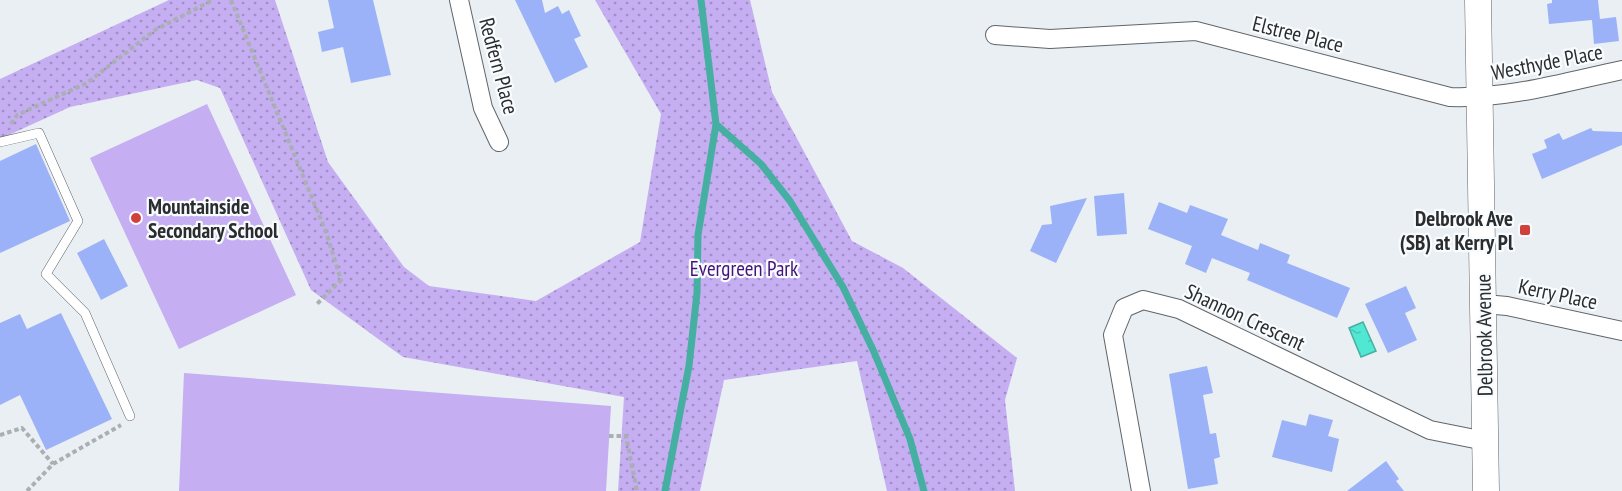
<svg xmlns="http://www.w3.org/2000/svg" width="1622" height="491" font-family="'PT Sans Narrow',sans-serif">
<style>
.park{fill:url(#park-dots)}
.pitch{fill:#c5aef2}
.water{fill:url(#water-ripples);stroke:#45afa1;stroke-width:1.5}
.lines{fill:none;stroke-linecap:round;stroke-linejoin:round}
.stream{stroke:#45afa1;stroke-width:7}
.building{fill:#9cb2f8}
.lane-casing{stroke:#606569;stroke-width:10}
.street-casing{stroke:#606569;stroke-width:20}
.secondary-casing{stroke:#606569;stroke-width:27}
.path{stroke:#aaafb2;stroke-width:4;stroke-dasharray:4.5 3;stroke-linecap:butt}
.lane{stroke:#fff;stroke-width:9}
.street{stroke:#fff;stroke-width:18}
.secondary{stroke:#fff;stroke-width:26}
.poi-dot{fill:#d0413c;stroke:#f9fcff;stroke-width:2}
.labels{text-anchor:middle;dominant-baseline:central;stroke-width:4.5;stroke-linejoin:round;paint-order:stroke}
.street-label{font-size:21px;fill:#2a2c2d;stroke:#f9fcff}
.poi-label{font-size:21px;font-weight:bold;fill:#2a2c2d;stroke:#f9fcff;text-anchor:start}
.park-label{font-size:21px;fill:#45127a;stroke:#f9fcff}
</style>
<defs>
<pattern id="park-dots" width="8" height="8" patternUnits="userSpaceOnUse" patternTransform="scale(1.5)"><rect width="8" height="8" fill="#c5aef2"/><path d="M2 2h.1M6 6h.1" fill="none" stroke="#a08ec4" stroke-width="1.8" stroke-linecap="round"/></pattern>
<pattern id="water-ripples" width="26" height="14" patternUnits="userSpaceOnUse" patternTransform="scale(1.5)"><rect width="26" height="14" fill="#50e7d3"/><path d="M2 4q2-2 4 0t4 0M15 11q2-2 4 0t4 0" fill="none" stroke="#46c6b5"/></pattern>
</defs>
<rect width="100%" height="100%" fill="#e9eff3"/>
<path class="park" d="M 169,0 L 275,0 L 328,162 L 404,267 L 429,286 L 536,301 L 640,242 L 661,114 L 595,0 L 750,0 L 772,92 L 852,241 L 903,268 L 1017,358 L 1005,400 L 1015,491 L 887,491 L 857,361 L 724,380 L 700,491 L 618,491 L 624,397 L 403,357 L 311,290 L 220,88 L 197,80 L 70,107 L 0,139 L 0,79 Z"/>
<path class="pitch" d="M 207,104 L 296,295 L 179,349 L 90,158 Z
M 184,373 L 611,406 L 606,491 L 179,491 Z"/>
<path class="water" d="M 1363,322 L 1376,351 L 1361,357 L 1349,328 Z"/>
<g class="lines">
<path class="stream" d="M 716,124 L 761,164 L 790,201 L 843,287 L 874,352 L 910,439 L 924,491
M 665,491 L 689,366 L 697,293 L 698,235 L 716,124 L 701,0"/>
</g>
<path class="building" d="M 328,0 L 373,0 L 391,75 L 351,83 L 343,47 L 322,52 L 318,32 L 334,28 Z
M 515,0 L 542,0 L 545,13 L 558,6 L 562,14 L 569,10 L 581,36 L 574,39 L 588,67 L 555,83 Z
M 1552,0 L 1598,0 L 1600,19 L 1616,17 L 1619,41 L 1594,44 L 1592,20 L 1549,24 L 1547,4 L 1552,3 Z
M 1591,128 L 1593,131 L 1622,132 L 1622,145 L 1542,179 L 1532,154 L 1547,148 L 1544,140 L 1559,133 L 1563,140 Z
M 36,144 L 70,221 L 0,253 L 0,161 Z
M 1124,193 L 1127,234 L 1097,236 L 1094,196 Z
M 1087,198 L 1056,263 L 1030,251 L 1042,225 L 1052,224 L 1050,206 Z
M 1159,202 L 1187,213 L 1190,205 L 1228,219 L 1221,235 L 1258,250 L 1260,243 L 1290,255 L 1287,263 L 1350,288 L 1337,318 L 1247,280 L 1250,273 L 1212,258 L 1206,273 L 1185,264 L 1192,246 L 1148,229 Z
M 104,239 L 128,286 L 101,300 L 77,253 Z
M 1406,286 L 1416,308 L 1405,313 L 1417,340 L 1388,353 L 1365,304 Z
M 61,313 L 112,419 L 46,450 L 20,395 L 0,405 L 0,323 L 20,314 L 27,329 Z
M 1207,366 L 1213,393 L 1203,395 L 1210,434 L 1216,433 L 1220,457 L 1214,459 L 1218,484 L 1188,489 L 1169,374 Z
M 1309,414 L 1333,420 L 1328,436 L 1339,439 L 1332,472 L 1272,457 L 1282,420 L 1306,426 Z
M 1386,461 L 1399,479 L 1396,481 L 1404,491 L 1347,491 Z"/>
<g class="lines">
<defs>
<path id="lane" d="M 0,142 L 39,133 L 78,221 L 46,274 L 85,313 L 130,416"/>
<path id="street" d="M 459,0 L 483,108 L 499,142
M 995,35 L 1050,39 L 1196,31 L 1450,97 C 1509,99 1565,82 1622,70
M 1484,304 L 1507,306 L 1622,331
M 1141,491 L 1113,335 L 1124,308 L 1143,300 L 1179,309 L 1430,430 L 1485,441"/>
<path id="secondary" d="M 1478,0 L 1486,491"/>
</defs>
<use href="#lane" class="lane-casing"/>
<use href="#street" class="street-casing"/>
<use href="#secondary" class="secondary-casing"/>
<path class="path" d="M 231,0 L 326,232 L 341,280 L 316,305
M 11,124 L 17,115 L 87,83 L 155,30 L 213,0
M 0,435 L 22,428 L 53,464
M 609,436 L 626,436 L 637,491
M 27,491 L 53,464 L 121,425"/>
<use href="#lane" class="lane"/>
<use href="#street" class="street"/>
<use href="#secondary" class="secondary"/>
</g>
<g class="poi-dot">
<circle cx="136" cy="218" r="6"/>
<rect x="1519" y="224" width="12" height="12" rx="3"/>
</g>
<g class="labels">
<g class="street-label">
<text transform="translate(1298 34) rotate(14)">Elstree Place</text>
<text transform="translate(1547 62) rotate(-11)">Westhyde Place</text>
<text transform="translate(499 66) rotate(75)">Redfern Place</text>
<text transform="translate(1558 294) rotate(12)">Kerry Place</text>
<text transform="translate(1245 317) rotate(25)">Shannon Crescent</text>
<text transform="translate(1484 335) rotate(-91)">Delbrook Avenue</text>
</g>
<g class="poi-label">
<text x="148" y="206">Mountainside<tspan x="148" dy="24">Secondary School</tspan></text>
<text x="1513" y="218" text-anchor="end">Delbrook Ave<tspan x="1513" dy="24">(SB) at Kerry Pl</tspan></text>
</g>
<g class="park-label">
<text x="744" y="268">Evergreen Park</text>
</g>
</g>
</svg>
